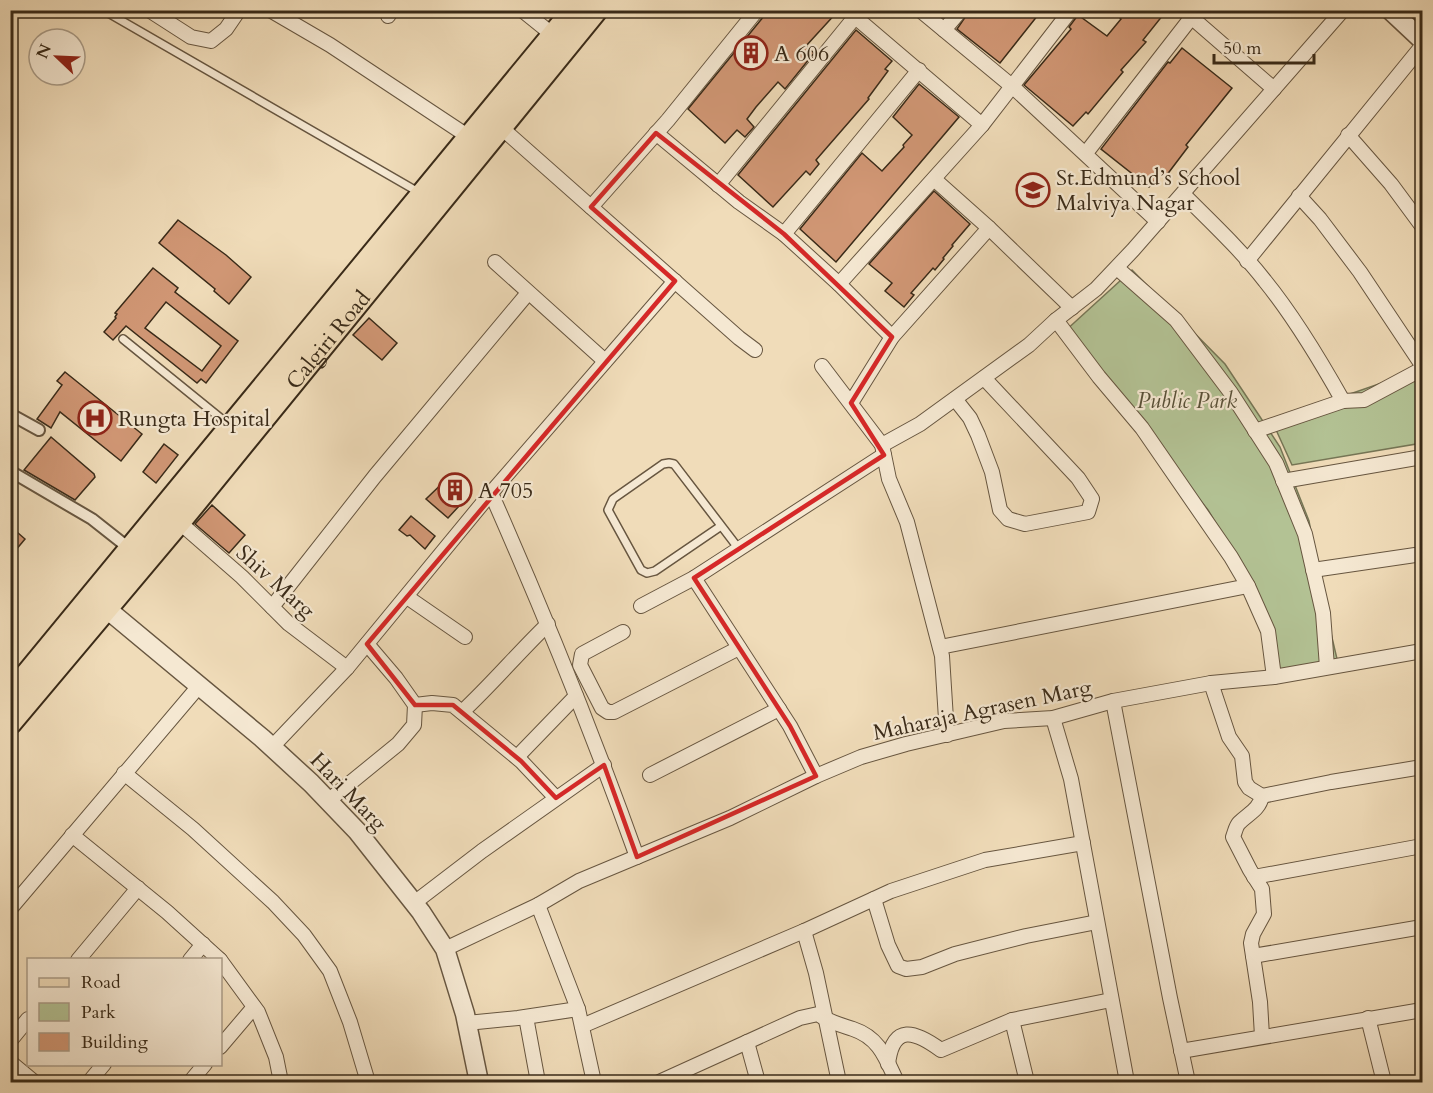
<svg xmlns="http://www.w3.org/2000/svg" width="1433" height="1093" viewBox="0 0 1433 1093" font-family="Cardo,serif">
	<rect width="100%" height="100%" fill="#f0dcb9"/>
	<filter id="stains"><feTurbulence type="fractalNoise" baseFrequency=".00333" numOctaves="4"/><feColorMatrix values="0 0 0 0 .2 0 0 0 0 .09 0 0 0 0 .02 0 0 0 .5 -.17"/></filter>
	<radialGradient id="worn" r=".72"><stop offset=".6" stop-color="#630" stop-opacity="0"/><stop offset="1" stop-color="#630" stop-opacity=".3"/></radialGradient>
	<g fill="#b3c294" stroke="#767656" stroke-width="1.5">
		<polygon points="1132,270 1225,364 1280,447 1309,521 1325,608 1338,663 1273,672 1251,582 1208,510 1064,332"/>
		<polygon points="1422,369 1422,443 1292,465 1272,421"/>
	</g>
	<g fill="#d19775" stroke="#392a18" stroke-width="1.5" fill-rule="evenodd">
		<polygon points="766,10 838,11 806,46 814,53 785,89 778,82 756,107 747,119 754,127 745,137 737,130 725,143 688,109 764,16"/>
		<polygon points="970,10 1042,10 1000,63 957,29"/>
		<polygon points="1112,10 1167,10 1143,40 1146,42 1121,70 1123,72 1088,114 1086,112 1073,126 1024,85 1071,29 1069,27 1078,15 1107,36 1121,19"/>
		<polygon points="856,30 892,61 885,69 888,71 868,98 869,99 816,160 819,164 810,175 806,171 773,207 738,175"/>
		<polygon points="1182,48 1232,88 1186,145 1188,147 1166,176 1162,172 1149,187 1101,149 1168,62 1170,63"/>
		<polygon points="919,84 959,117 836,262 800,229 862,153 882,171 904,147 903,145 912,135 893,117"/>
		<polygon points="934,191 970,224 952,245 953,246 943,258 944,259 935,270 933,268 911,293 914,295 904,307 885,291 892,283 869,264"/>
		<polygon points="178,220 226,255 251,277 229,304 214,291 215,289 159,243"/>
		<path d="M 153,268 L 178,288 L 175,292 L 238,341 L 206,383 L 201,379 L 197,383 L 126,326 L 113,340 L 104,332 L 116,318 L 115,317 L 117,314 L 115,313 ZM 166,302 L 221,346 L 202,371 L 145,328 Z"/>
		<polygon points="369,318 397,343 382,360 353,335"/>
		<polygon points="65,372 142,434 121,461 60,412 51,428 37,419 62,385 57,381"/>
		<polygon points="51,437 94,474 95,477 75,500 24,470"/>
		<polygon points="164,444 178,455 156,483 143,472"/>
		<polygon points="450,476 471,493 448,518 426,499"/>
		<polygon points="212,505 245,535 229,553 195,524"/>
		<polygon points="411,516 435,536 425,549 410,535 407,536 399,530"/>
		<polygon points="10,526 25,539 10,557"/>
	</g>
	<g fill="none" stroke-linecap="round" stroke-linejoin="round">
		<g stroke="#675640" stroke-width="10">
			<g id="service">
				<polyline points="103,10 420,193"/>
				<polyline points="123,339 229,425"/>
				<polyline points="721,526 655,571 647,573 641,570 608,510 613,499 663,464 669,463 674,464 739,549"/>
			</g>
		</g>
		<g stroke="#675640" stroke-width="14">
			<g id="pedestrian">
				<polyline points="10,414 39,430"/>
				<polyline points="10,471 92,519 130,549"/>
			</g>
		</g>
		<g stroke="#675640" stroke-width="16">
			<g id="minor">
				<polyline points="149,10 191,37 211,41 226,29 239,10"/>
				<polyline points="270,10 330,45 469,137"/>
				<polyline points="522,10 553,35"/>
				<polyline points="847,10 982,125"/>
				<polyline points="920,10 1013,87 1158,222"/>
				<polyline points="1183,10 1274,89"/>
				<polyline points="388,16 392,10"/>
				<polyline points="944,30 961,10"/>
				<polyline points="496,123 739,338 755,350"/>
				<polyline points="656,133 739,202 784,234 839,284 892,337"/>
				<polyline points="1348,135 1391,184 1422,226"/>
				<polyline points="1086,153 1191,18"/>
				<polyline points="934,179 989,228 1072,308"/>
				<polyline points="718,185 855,17"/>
				<path d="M 1183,194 C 1211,222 1241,250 1265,281 C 1295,318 1320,360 1343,401"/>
				<polyline points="1299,196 1320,219 1360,272 1422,365"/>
				<polyline points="591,207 668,120 757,10"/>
				<polyline points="784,234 919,70"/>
				<polyline points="1247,261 1422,46"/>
				<polyline points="495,262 605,361"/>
				<polyline points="1117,268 1176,320 1231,393 1276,463 1305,534 1323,613 1327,667"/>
				<polyline points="839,284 982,125 1071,10"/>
				<polyline points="1056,320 1099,377 1142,428 1231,557 1248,586 1268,631 1274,677"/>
				<polyline points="822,366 882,445 889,479 907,522 942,656 947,735"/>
				<polyline points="955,399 970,418 978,435 992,472 1000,510 1008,519 1025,524 1088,512 1092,499 1078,478 984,378"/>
				<polyline points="851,403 892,337 989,228"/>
				<polyline points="1255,431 1343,401 1364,400 1422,369"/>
				<polyline points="882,445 920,424 1029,345 1056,320 1096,289 1133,250 1343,10"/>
				<polyline points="1283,481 1422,457"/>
				<path d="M 491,493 C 544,613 593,734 637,857"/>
				<polyline points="179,522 242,577 289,624 347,668"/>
				<polyline points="1313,570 1422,554"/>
				<polyline points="694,578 790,726 816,776"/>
				<polyline points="407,597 465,637"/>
				<polyline points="641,606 694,578 884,455"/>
				<polyline points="272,607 375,476 528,293"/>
				<polyline points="623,632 582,654 580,665 602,708 608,712 614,712 739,648"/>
				<polyline points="940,647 1248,586"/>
				<path d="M 1211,683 L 1229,737 L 1242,756 L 1245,782 L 1249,788 L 1262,796 C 1259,810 1249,813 1239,823 C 1236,826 1235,832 1233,837 L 1250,870 L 1262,889 L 1264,914 L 1253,934 L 1251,943 L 1260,1002 L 1262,1036"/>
				<polyline points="1113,701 1170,998 1188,1082"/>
				<polyline points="415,705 432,703 453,705 521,761 556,798"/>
				<path d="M 462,712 C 492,684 518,653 548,624"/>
				<polyline points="1053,718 1071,779 1127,1082"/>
				<polyline points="272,747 347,668 491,493 675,281"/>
				<polyline points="517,757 576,696"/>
				<polyline points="124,773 193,829 273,902 304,935 330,971 350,1022 368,1082"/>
				<polyline points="650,775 779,709"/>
				<polyline points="1262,796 1331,782 1422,767"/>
				<polyline points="328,801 398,744 414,725 415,705 396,678 367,644"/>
				<polyline points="72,835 167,912 220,960"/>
				<polyline points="1254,877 1422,846"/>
				<polyline points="874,899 888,945 898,966 906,969 922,967 955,954 1026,936 1097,922"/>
				<polyline points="414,903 482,851 604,765"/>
				<polyline points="538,905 578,1009 594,1082"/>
				<polyline points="10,909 199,686"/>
				<polyline points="804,931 816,973 839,1082"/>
				<polyline points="445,949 538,905 579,881 730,818 816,776 861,757 906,744 1004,721 1053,718 1113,701 1211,683 1274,677 1422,651"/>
				<polyline points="1253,956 1422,927"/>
				<polyline points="78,960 138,888"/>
				<polyline points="190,960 203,944"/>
				<polyline points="220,960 258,1012 276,1057 281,1082"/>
				<polyline points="526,1017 538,1082"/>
				<polyline points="1368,1018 1384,1082"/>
				<polyline points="1012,1020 1027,1082"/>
				<polyline points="467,1023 518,1018 578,1009"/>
				<polyline points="582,1026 804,931 891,891 985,860 1083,843"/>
				<polyline points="10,1041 28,1019"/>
				<polyline points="747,1042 758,1082"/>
				<polyline points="220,1047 254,1007"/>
				<polyline points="1181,1051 1422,1010"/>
				<polyline points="10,1062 34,1082"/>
				<path d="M 888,1064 C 893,1023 915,1031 941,1050 L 1012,1020 L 1111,1000"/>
				<polyline points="89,1082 104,1064"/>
				<polyline points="190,1082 205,1064"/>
				<path d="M 659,1082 L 800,1018 L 818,1014 C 828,1022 841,1025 853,1029 C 880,1038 886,1059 897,1082"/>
			</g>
		</g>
		<g stroke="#675640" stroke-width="21">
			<g id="tertiary">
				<polyline points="1390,10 1422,40"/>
				<polyline points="96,600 262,738 311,783 357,831 421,912 445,949 465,1014 479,1082"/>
			</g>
		</g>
		<g stroke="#392a18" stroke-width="26">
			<g id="primary">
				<polyline points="10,695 574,10"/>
				<path id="s1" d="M 10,723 L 179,522 L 596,10"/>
			</g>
		</g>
		<use href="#service" stroke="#f5e8d2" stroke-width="7"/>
		<use href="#pedestrian" stroke="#f5e8d2" stroke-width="10"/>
		<use href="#minor" stroke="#f5e8d2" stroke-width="14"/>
		<use href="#tertiary" stroke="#f5e8d2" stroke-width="18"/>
		<use href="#primary" stroke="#f0dcb9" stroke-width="22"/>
	</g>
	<path fill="none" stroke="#d62828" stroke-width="4.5" stroke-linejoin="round" d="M 656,133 L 784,234 L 892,337 L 851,403 L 884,455 L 694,578 L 790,726 L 816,776 L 637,857 L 604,765 L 556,798 L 521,761 L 453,705 L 415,705 L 367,644 L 675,281 L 591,207 Z"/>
	<defs>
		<g id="building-ring" transform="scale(1.725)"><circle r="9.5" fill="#f5e8d2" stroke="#8f2418" stroke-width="1.5"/><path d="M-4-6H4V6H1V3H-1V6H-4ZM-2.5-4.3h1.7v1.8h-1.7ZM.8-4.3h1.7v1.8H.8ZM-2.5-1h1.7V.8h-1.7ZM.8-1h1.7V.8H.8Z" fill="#8f2418"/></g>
		<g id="school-ring" transform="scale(1.725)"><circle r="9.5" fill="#f5e8d2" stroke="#8f2418" stroke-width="1.5"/><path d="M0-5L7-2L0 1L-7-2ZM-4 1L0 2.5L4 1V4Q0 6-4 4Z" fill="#8f2418"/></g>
		<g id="hospital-ring" transform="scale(1.725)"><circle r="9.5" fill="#f5e8d2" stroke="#8f2418" stroke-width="1.5"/><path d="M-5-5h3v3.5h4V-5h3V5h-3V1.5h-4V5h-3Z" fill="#8f2418"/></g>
	</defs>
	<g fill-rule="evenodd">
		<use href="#building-ring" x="751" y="53"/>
		<use href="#school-ring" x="1033" y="190"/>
		<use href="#hospital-ring" x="95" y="418"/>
		<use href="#building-ring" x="455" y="490"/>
	</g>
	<g text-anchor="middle" stroke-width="4.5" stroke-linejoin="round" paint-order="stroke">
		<g font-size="22" fill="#392a18" stroke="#f5e8d2" text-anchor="start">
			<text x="774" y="61">A 606</text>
			<text x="1056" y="185">St.Edmund’s School<tspan x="1056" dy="25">Malviya Nagar</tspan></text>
			<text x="118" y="426">Rungta Hospital</text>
			<text x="478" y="498">A 705</text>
		</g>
		<g font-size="22" fill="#392a18" stroke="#f5e8d2">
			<text dy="8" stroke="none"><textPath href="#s1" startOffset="498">Calgiri Road</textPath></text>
			<text transform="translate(276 581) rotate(42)" y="8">Shiv Marg</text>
			<text transform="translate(982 709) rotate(-12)" y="8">Maharaja Agrasen Marg</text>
			<text transform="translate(349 791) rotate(46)" y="8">Hari Marg</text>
		</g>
		<g font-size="22" font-style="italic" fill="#585037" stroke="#f5e8d2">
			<text x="1187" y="408">Public Park</text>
		</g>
	</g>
	<rect width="1433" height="1093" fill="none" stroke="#f0dcb9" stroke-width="36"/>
	<rect x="12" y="12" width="1409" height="1069" fill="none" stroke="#392a18" stroke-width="3"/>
	<rect x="18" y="18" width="1397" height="1057" fill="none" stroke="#392a18" stroke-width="1.5"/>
	<rect x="27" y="958" width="195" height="108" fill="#f5e8d2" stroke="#aa9c88" stroke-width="1.5"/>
	<rect x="39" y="978" width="30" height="9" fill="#f0dcb9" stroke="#aa9c88" stroke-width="1.5"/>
	<text x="81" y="988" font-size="18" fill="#392a18">Road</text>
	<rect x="39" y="1003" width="30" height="18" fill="#b3c294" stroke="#aa9c88" stroke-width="1.5"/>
	<text x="81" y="1018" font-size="18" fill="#392a18">Park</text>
	<rect x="39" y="1033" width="30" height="18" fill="#d19775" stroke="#aa9c88" stroke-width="1.5"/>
	<text x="81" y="1048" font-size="18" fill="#392a18">Building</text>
	<g transform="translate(57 57) rotate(293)"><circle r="28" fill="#f5e8d2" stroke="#aa9c88" stroke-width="1.5"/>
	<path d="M0-4.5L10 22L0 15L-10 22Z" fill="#8f2418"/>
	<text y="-9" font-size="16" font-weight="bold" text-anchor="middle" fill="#392a18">N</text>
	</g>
	<path d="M1214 54v9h100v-9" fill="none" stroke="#392a18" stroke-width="3"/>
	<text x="1223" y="54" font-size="18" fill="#392a18" stroke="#f5e8d2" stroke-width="4.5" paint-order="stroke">50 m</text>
	<rect width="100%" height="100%" filter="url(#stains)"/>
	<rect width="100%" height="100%" fill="url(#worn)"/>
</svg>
